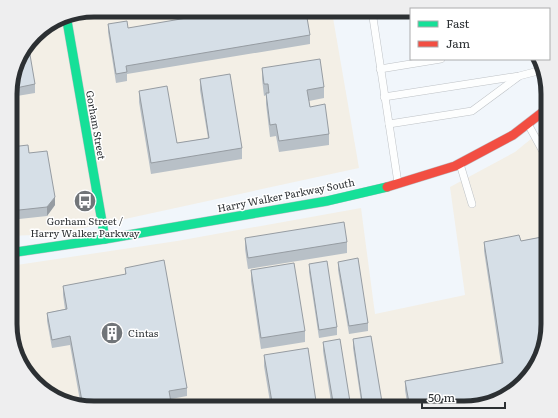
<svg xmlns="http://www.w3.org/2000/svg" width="558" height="418" viewBox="0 0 558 418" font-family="Literata,serif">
	<rect width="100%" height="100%" fill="#f1f6fb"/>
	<g fill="#f3efe6">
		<polygon points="332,12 359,168 56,234 10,236 11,83 21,52 39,31 67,15"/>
		<polygon points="548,125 548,330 527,379 501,399 464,408 89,408 39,387 19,361 10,330 10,266 177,241 361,208 375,314 465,295 450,187 515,152"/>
	</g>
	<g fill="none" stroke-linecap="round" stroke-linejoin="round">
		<g stroke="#bec2c6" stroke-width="8">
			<g id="lane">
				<polyline points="372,11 398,183"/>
				<polyline points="380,69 441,59"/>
				<polyline points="384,97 519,76 542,70"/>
				<polyline points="389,124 472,111 518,77"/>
				<polyline points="528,124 546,157 548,165"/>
				<polyline points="460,164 472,204"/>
			</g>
		</g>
		<g stroke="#bec2c6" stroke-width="10">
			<g id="fast">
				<polyline points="66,15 105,239"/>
				<polyline points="10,253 105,239 327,201 387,187"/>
			</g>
		</g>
		<g stroke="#bec2c6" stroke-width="10">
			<polyline id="jam" points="387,187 455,166 513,135 548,108"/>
		</g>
		<use href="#lane" stroke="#fdfefe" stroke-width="7"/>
		<use href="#fast" stroke="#16e098" stroke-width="9"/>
		<use href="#jam" stroke="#f24e42" stroke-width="9"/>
	</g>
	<g fill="#b8c0c7">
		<polygon points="106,14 119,14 106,16"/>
		<polygon points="108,24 128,28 310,35 310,44 127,74 127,81 116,83 108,32"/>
		<polygon points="262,68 324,87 324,98 309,101 310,107 329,134 329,145 279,152 276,136 270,137 266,104 266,95 264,96 262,79"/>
		<polygon points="200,79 242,148 242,159 151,174 139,102 139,91 177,143 208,138 200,90"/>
		<polygon points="11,83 35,84 35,93 11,97"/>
		<polygon points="11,147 29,153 55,205 47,216 10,220"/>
		<polygon points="548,228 548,330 464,408 408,408 405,390 405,381 501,363 484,251 484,242 521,241 546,236 546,229"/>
		<polygon points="245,238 347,242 347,253 248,269 245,249"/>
		<polygon points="338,262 368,323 368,331 349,334 338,270"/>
		<polygon points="309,264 337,327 337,335 319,338 309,272"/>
		<polygon points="125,268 187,388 187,396 171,399 80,401 70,345 52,348 47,321 47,313 65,309 63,295 63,286 125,275"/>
		<polygon points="251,270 305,331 305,342 261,349 251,281"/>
		<polygon points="353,339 383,408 362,408 353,348"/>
		<polygon points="323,342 351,408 332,408 323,351"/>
		<polygon points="264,355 317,408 271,408 264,366"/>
	</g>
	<polygon fill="#969ca2" points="55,197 55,205 47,216 47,207"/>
	<g fill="#d6dfe7" stroke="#969ca2">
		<polygon points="306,12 310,35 126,66 127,72 116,74 108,24 127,21 128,28 216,13"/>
		<polygon points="28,43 35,84 11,89 11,83 21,52"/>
		<polygon points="320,59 324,87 307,90 310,107 325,104 329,134 279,141 276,124 270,125 266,93 269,93 268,84 264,84 262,68"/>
		<polygon points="230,74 242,148 151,163 139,91 167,86 177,143 209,138 200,79"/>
		<polygon points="28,145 29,153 47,151 55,197 47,207 10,211 11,147"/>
		<polygon points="344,222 347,242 248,258 245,238"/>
		<polygon points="548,228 548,330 527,379 501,399 464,408 410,408 405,381 503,363 484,242 519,235 521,241 547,236 546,229"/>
		<polygon points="358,258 368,323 349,326 338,262"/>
		<polygon points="164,260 187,388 169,391 172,408 89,408 75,402 82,401 70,336 52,340 47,313 67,309 63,286 126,274 125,268"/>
		<polygon points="327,261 337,327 319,330 309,264"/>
		<polygon points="294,263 305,331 261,338 251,270"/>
		<polygon points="371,336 383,408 363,408 353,339"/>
		<polygon points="340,339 351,408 334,408 323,342"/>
		<polygon points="308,348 317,408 273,408 264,355"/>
	</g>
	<defs>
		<g id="bus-disc" transform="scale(1.15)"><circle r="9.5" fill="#717579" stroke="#fff"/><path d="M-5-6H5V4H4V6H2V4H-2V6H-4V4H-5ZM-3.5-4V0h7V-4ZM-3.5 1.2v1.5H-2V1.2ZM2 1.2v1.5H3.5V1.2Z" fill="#fff"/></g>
		<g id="building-disc" transform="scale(1.15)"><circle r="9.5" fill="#717579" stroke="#fff"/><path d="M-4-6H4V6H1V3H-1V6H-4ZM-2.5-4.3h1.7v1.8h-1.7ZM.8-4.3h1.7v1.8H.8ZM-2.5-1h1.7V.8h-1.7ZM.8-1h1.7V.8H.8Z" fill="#fff"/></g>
	</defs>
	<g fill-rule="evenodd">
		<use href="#bus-disc" x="85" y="201"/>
		<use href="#building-disc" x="112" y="333"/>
	</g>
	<g text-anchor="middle" stroke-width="3" stroke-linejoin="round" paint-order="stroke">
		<g font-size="10" fill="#2c3033" stroke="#fff">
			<text transform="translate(96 125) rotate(80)" y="4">Gorham Street</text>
			<text transform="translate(286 195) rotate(-11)" y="4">Harry Walker Parkway South</text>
		</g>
		<g font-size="10" fill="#2c3033" stroke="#fff">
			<text x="85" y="225">Gorham Street /<tspan x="85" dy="12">Harry Walker Parkway</tspan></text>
			<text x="128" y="337" text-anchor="start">Cintas</text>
		</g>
	</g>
	<path d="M0 0H558V418H0ZM94 17H464A77 77 0 0 1 541 94V324A77 77 0 0 1 464 401H94A77 77 0 0 1 17 324V94A77 77 0 0 1 94 17Z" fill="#eeeeef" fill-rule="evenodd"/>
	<path fill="none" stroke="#2c3033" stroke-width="5" d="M94 17H464A77 77 0 0 1 541 94V324A77 77 0 0 1 464 401H94A77 77 0 0 1 17 324V94A77 77 0 0 1 94 17Z"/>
	<rect x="410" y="8" width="140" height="52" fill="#ffffff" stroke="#abacad"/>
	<rect x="418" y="21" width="20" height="6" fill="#16e098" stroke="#abacad"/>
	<text x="446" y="28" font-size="12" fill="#2c3033">Fast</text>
	<rect x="418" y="41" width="20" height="6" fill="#f24e42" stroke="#abacad"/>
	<text x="446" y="48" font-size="12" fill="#2c3033">Jam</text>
	<path d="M422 402v6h83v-6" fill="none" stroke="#2c3033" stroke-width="2"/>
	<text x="428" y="402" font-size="12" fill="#2c3033" stroke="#ffffff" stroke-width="3" paint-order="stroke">50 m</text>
</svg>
